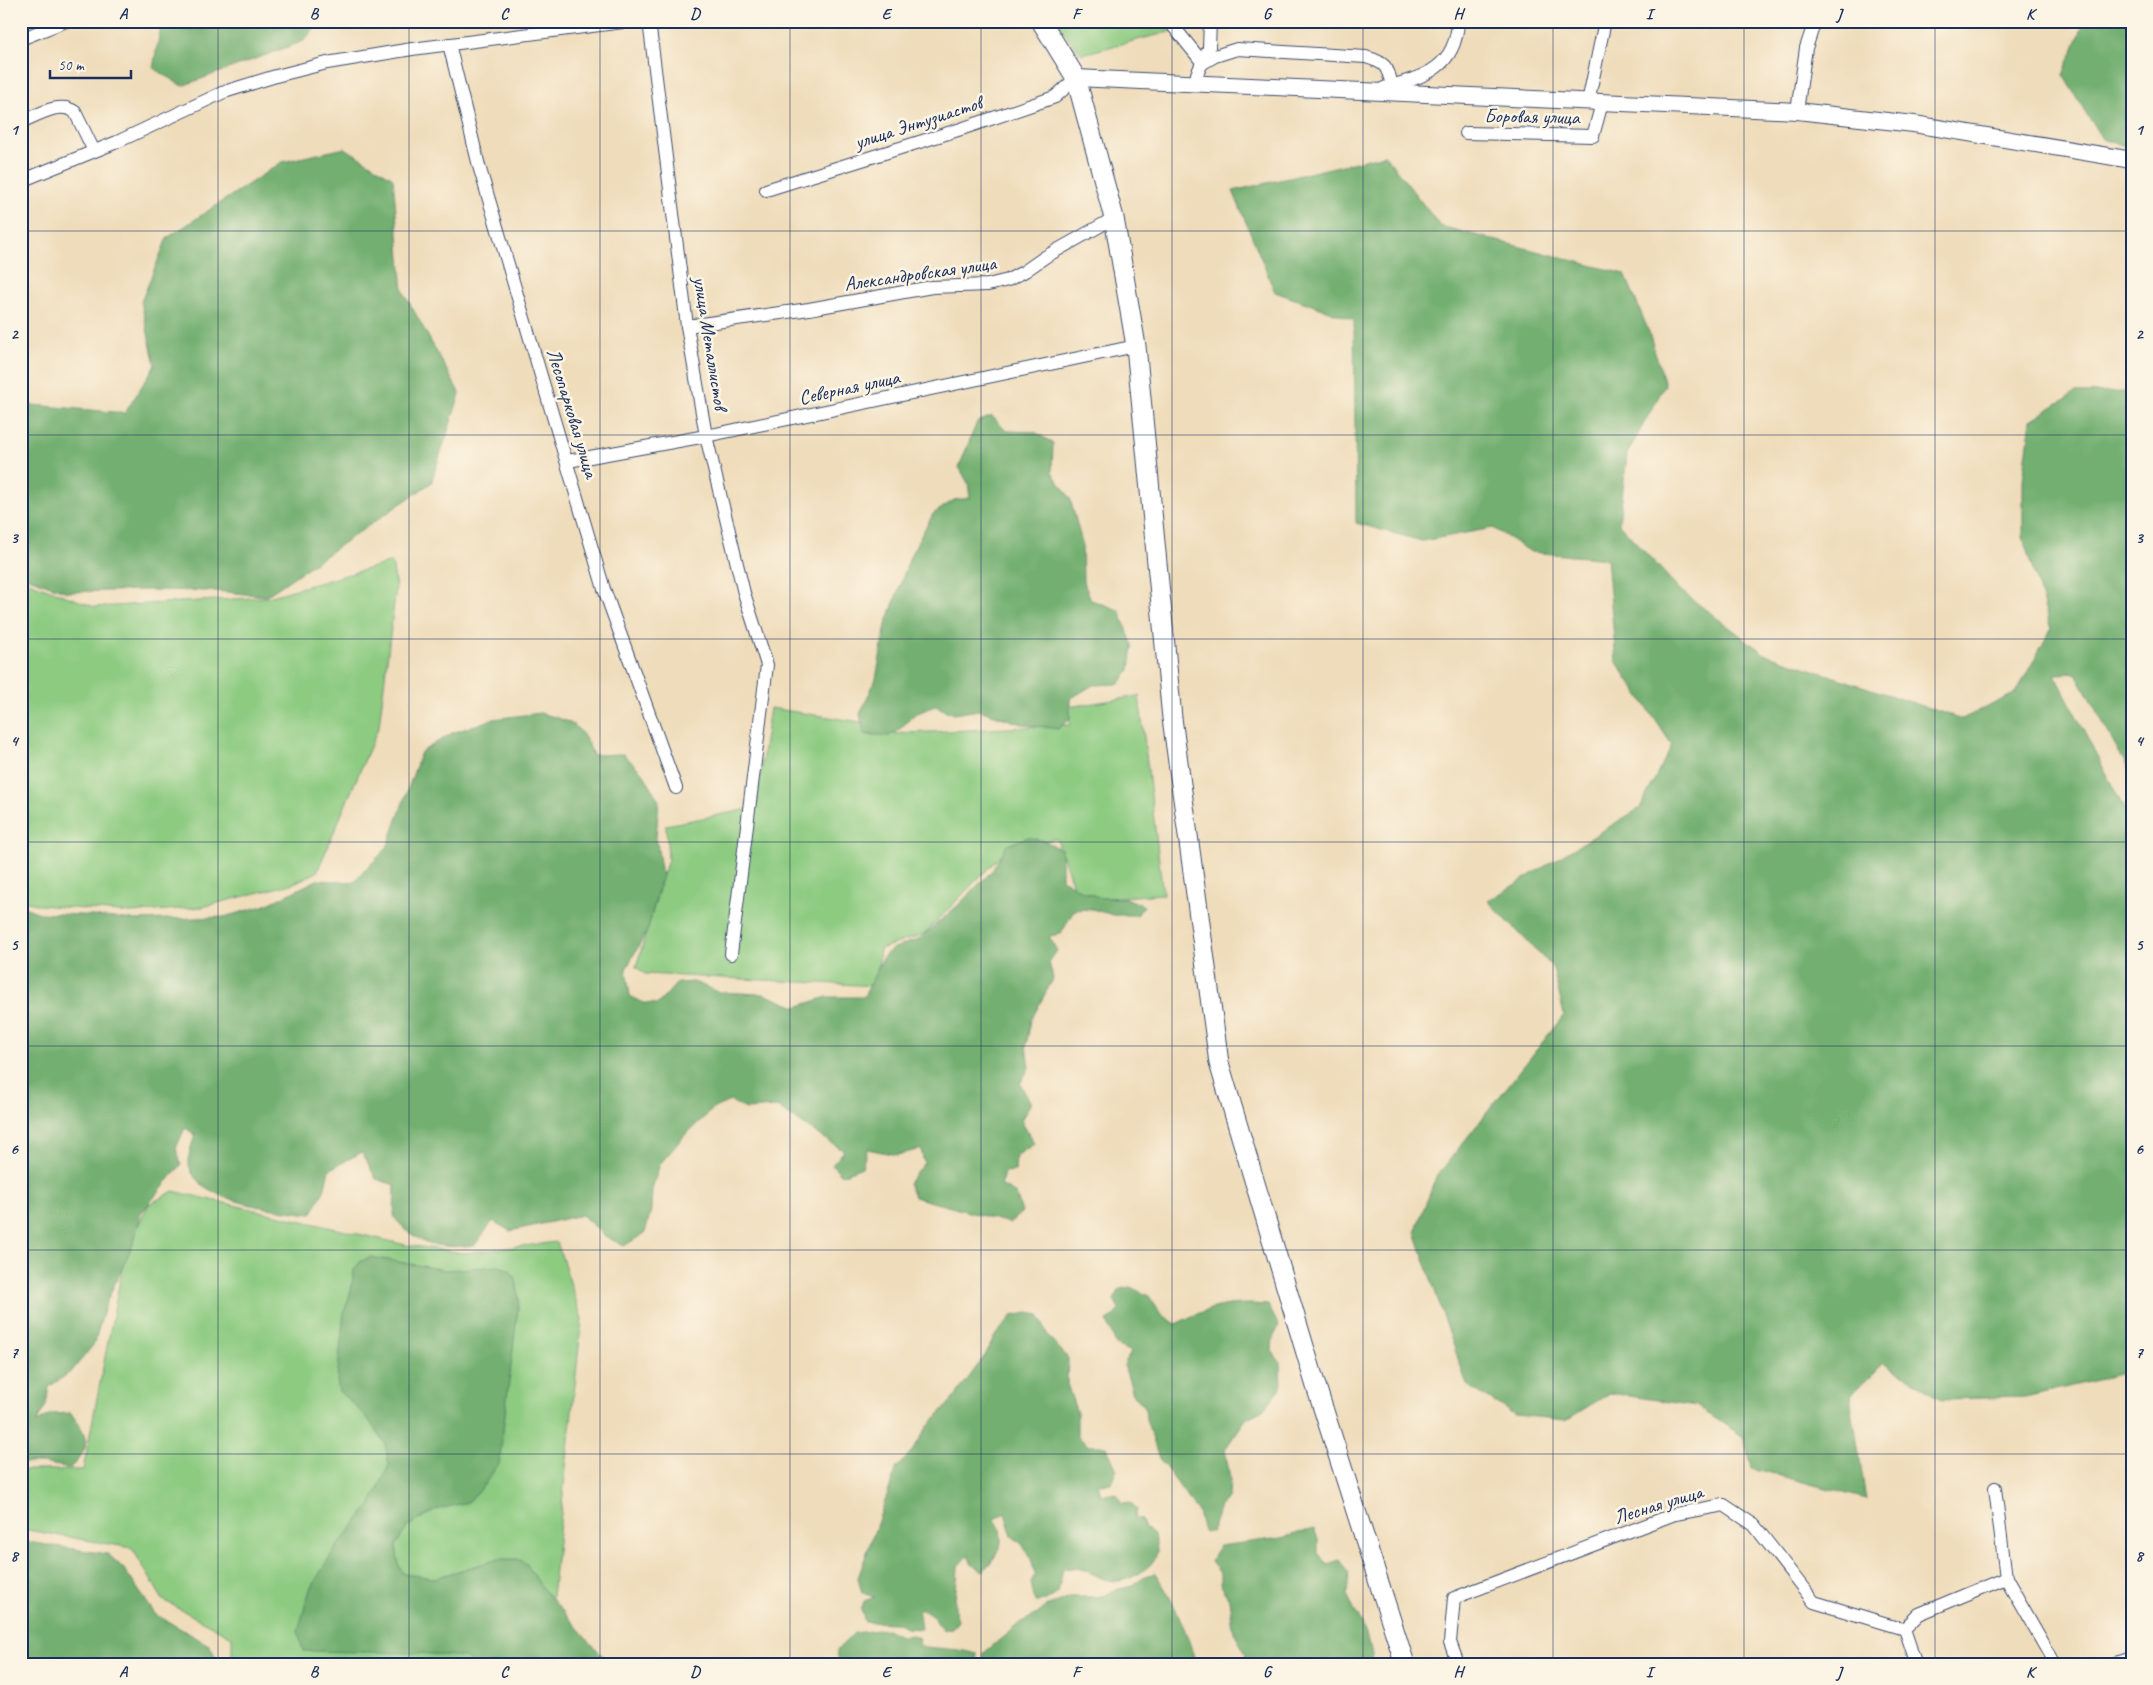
<svg xmlns="http://www.w3.org/2000/svg" width="2153" height="1685" viewBox="0 0 2153 1685" font-family="Caveat,sans-serif">
	<rect width="100%" height="100%" fill="#fcf5e5"/>
	<filter id="ink" filterUnits="userSpaceOnUse"><feTurbulence type="fractalNoise" baseFrequency=".02" numOctaves="2"/><feDisplacementMap in="SourceGraphic" scale="10" xChannelSelector="R" yChannelSelector="G"/><feConvolveMatrix kernelMatrix="1 2 1 2 8 2 1 2 1" color-interpolation-filters="sRGB"/></filter>
	<filter id="wash" filterUnits="userSpaceOnUse"><feTurbulence type="fractalNoise" baseFrequency=".0096" numOctaves="4" result="noise"/><feDisplacementMap in="SourceGraphic" scale="20" xChannelSelector="R" yChannelSelector="G"/><feGaussianBlur stdDeviation="1.12" result="paint"/><feColorMatrix in="noise" values="0 0 0 0 0 0 0 0 0 0 0 0 0 0 0 0 0 1.4 0 .05"/><feComposite in="paint" operator="in"/></filter>
	<g filter="url(#wash)">
		<rect width="100%" height="100%" fill="#efdcba"/>
		<g fill="#8dcb81" stroke="#547d70">
			<polygon points="1054,21 1193,21 1193,22 1177,30 1082,54"/>
			<polygon points="392,562 396,587 379,726 317,872 292,884 202,907 131,913 40,905 21,900 21,579 95,607 268,597"/>
			<polygon points="1139,696 1163,894 1093,899 1074,889 1057,839 1010,846 924,934 880,949 876,986 645,974 636,967 668,859 666,825 755,808 770,708 868,723 868,735 1070,725 1068,707"/>
			<polygon points="173,1191 406,1245 464,1253 557,1242 582,1319 546,1652 542,1664 232,1664 232,1637 163,1600 132,1548 21,1529 21,1470 83,1470 125,1254 148,1205"/>
		</g>
		<g fill="#72af6f" stroke="#466f66">
			<polygon points="162,21 320,21 304,41 182,86 153,68"/>
			<polygon points="2085,21 2132,21 2132,148 2102,139 2063,75"/>
			<polygon points="345,148 393,178 403,291 460,394 431,483 266,596 215,591 149,590 67,592 21,575 21,404 125,413 155,365 141,302 167,238 282,162"/>
			<polygon points="1385,155 1440,226 1625,274 1649,332 1665,385 1627,454 1619,524 1681,591 1765,654 1962,719 2016,693 2051,629 2023,538 2023,480 2031,420 2075,393 2132,392 2132,776 2076,673 2055,674 2132,824 2132,1372 2025,1397 1942,1399 1884,1363 1850,1396 1866,1499 1751,1468 1744,1437 1696,1406 1610,1393 1566,1420 1515,1415 1467,1385 1415,1232 1436,1177 1564,1015 1553,968 1488,901 1640,808 1672,745 1616,661 1607,559 1531,552 1493,528 1422,541 1356,523 1354,320 1275,292 1233,191"/>
			<polygon points="992,416 1006,431 1035,432 1053,443 1052,472 1070,498 1082,543 1083,581 1091,600 1119,610 1133,646 1130,670 1119,684 1093,685 1070,699 1070,719 1058,729 1022,724 979,710 954,714 935,706 915,714 900,729 889,736 864,734 860,714 876,679 886,625 911,554 933,514 954,500 970,498 968,483 959,467 977,422"/>
			<path d="M 540,713 C 570,721 581,723 593,755 L 623,754 L 643,773 L 659,801 L 656,837 L 662,875 L 648,929 L 626,969 L 630,996 L 644,1003 L 658,1004 L 677,983 L 694,982 L 719,992 L 764,994 L 796,1007 L 827,997 L 864,997 L 883,957 L 892,949 L 919,939 L 955,908 L 992,871 L 1007,845 L 1028,837 L 1045,841 L 1062,850 L 1062,879 L 1080,890 L 1101,898 L 1126,898 L 1144,906 L 1137,915 L 1113,915 L 1092,909 L 1074,910 L 1061,934 L 1049,936 L 1057,951 L 1049,962 L 1053,979 L 1031,1020 L 1026,1046 L 1029,1068 L 1020,1084 L 1031,1103 L 1021,1120 L 1034,1144 L 1016,1156 L 1015,1171 L 1004,1172 L 1001,1185 L 1016,1194 L 1022,1212 L 1009,1223 L 914,1197 L 908,1183 L 924,1163 L 921,1149 L 897,1155 L 867,1149 L 862,1167 L 842,1175 L 832,1165 L 844,1151 L 777,1107 L 746,1109 L 730,1101 L 714,1108 L 684,1136 L 660,1164 L 652,1189 L 651,1210 L 645,1233 L 624,1246 L 605,1236 L 582,1215 L 510,1231 L 493,1221 L 475,1245 C 440,1249 417,1246 394,1217 L 395,1185 L 376,1179 L 362,1152 L 329,1170 L 324,1191 L 311,1214 C 279,1210 196,1203 189,1164 C 187,1156 193,1142 195,1134 L 185,1128 L 176,1148 L 181,1165 L 141,1213 L 134,1242 L 106,1303 L 94,1344 L 72,1371 L 49,1387 L 46,1405 L 36,1423 L 51,1414 L 71,1413 C 87,1438 94,1445 70,1468 L 43,1463 L 21,1463 L 21,906 L 40,913 L 81,915 L 137,920 L 224,917 L 266,905 L 317,880 L 353,882 L 387,848 L 421,752 L 452,733 L 493,719 Z"/>
			<polygon points="371,1257 445,1270 500,1266 510,1270 516,1279 519,1300 499,1464 478,1493 468,1502 436,1510 408,1526 396,1545 399,1566 404,1574 434,1578 499,1559 518,1559 526,1563 543,1589 599,1652 612,1664 473,1664 464,1657 420,1653 303,1651 298,1631 310,1589 334,1550 370,1506 389,1465 385,1443 365,1415 339,1391 337,1380 344,1312 351,1291 354,1270 360,1262"/>
			<path d="M 1130,1287 L 1149,1296 L 1161,1314 L 1176,1324 C 1211,1306 1228,1302 1268,1305 L 1279,1326 L 1273,1338 L 1272,1351 L 1280,1362 L 1281,1388 L 1263,1410 L 1246,1419 L 1225,1449 L 1230,1479 L 1229,1498 L 1220,1506 L 1212,1532 L 1203,1532 L 1198,1512 L 1159,1458 L 1146,1419 L 1145,1407 L 1133,1394 L 1124,1365 L 1131,1352 L 1116,1345 L 1107,1321 L 1120,1310 L 1114,1300 L 1120,1289 Z"/>
			<path d="M 1027,1313 L 1039,1315 L 1048,1336 L 1068,1358 L 1067,1384 L 1077,1413 L 1077,1436 L 1089,1446 L 1106,1446 L 1117,1470 L 1111,1483 L 1098,1484 L 1101,1496 L 1116,1493 L 1122,1503 L 1130,1502 L 1137,1509 L 1135,1518 L 1142,1520 L 1144,1527 L 1154,1534 C 1154,1540 1157,1545 1157,1550 C 1157,1566 1131,1581 1116,1581 C 1096,1581 1088,1564 1063,1569 L 1058,1593 L 1046,1601 L 1035,1602 L 1031,1583 L 1035,1574 L 1031,1559 L 1022,1544 L 1012,1536 L 1005,1513 L 994,1519 C 1002,1526 1003,1543 998,1553 C 994,1560 987,1565 983,1572 L 972,1565 L 968,1555 L 958,1566 C 958,1585 951,1603 958,1621 L 952,1628 L 943,1630 L 930,1613 L 918,1609 L 921,1629 L 906,1628 L 896,1623 L 865,1622 L 861,1610 L 864,1601 L 875,1597 L 862,1593 L 858,1578 L 897,1467 L 911,1453 L 928,1426 L 954,1398 L 986,1354 L 995,1336 L 1012,1316 Z"/>
			<polygon points="1314,1529 1318,1539 1318,1553 1327,1564 1340,1560 1349,1573 1347,1595 1367,1634 1374,1664 1241,1664 1246,1654 1234,1633 1229,1600 1220,1583 1220,1573 1211,1562 1219,1546 1281,1538"/>
			<polygon points="21,1541 108,1554 124,1569 155,1614 209,1645 220,1664 21,1664"/>
			<path d="M 1155,1573 C 1174,1601 1187,1631 1196,1664 L 984,1664 L 984,1653 L 1021,1622 L 1036,1615 L 1046,1607 L 1069,1597 L 1096,1597 L 1106,1595 L 1112,1591 L 1132,1586 L 1146,1576 Z"/>
			<path d="M 887,1629 L 900,1636 L 913,1635 L 920,1639 L 918,1646 C 938,1649 957,1648 977,1654 L 976,1664 L 842,1664 L 837,1658 L 837,1650 L 854,1633 Z"/>
		</g>
	</g>
	<g filter="url(#ink)">
		<g fill="none" stroke-linecap="round" stroke-linejoin="round">
			<g stroke="#3b496c" stroke-width="14">
				<g id="minor">
					<polyline points="649,21 687,326 706,436 744,593 767,665 731,954"/>
					<path d="M 1169,21 L 1203,63 L 1215,56 L 1237,49 L 1366,57 C 1386,63 1387,66 1392,85"/>
					<polyline points="21,39 66,21"/>
					<polyline points="449,44 479,166 604,589 676,788"/>
					<polyline points="1196,84 1197,74 1209,48 1210,21"/>
					<path d="M 1384,88 C 1423,77 1456,69 1458,21"/>
					<polyline points="1588,102 1605,21"/>
					<polyline points="1797,111 1806,48 1815,21"/>
					<path d="M 21,122 C 36,116 60,100 75,112 L 94,151"/>
					<polyline points="1466,133 1593,136 1602,103"/>
					<polyline points="21,181 117,142 224,92 276,76 327,63 412,49 631,21"/>
					<polyline points="766,190 961,129 1055,97 1076,78"/>
					<polyline points="687,326 809,309 932,287 988,285 1008,280 1025,271 1045,257 1114,218"/>
					<polyline points="568,461 706,436 1136,346"/>
					<polyline points="1995,1488 2006,1578 2055,1664"/>
					<polyline points="1458,1664 1450,1642 1454,1598 1675,1514 1724,1505 1754,1525 1814,1602 1904,1629"/>
					<polyline points="1916,1664 1904,1629 1919,1614 2006,1578"/>
					<polyline points="2117,1664 2132,1659"/>
				</g>
			</g>
			<g stroke="#3b496c" stroke-width="18">
				<polyline id="tertiary" points="1076,78 1797,111 1914,124 2132,160"/>
			</g>
			<g stroke="#3b496c" stroke-width="21">
				<polyline id="secondary" points="1041,21 1076,78 1114,218 1136,346 1172,718 1219,1063 1315,1383 1405,1664"/>
			</g>
			<use href="#minor" stroke="#fff" stroke-width="12"/>
			<use href="#tertiary" stroke="#fff" stroke-width="16"/>
			<use href="#secondary" stroke="#fff" stroke-width="19"/>
		</g>
	</g>
	<path fill="none" stroke="#1b2f5e" stroke-width="1" stroke-opacity="0.55" d="M 218,21 L 218,1664M 409,21 L 409,1664M 600,21 L 600,1664M 790,21 L 790,1664M 981,21 L 981,1664M 1172,21 L 1172,1664M 1363,21 L 1363,1664M 1553,21 L 1553,1664M 1744,21 L 1744,1664M 1935,21 L 1935,1664M 21,231 L 2132,231M 21,435 L 2132,435M 21,639 L 2132,639M 21,842 L 2132,842M 21,1046 L 2132,1046M 21,1250 L 2132,1250M 21,1454 L 2132,1454"/>
	<g text-anchor="middle" stroke-width="5" stroke-linejoin="round" paint-order="stroke">
		<g font-size="20" fill="#1b2f5e" stroke="#fcf5e5">
			<text transform="translate(1532 116) rotate(1)" y="7">Боровая улица</text>
			<text transform="translate(918 122) rotate(-18)" y="7">улица Энтузиастов</text>
			<text transform="translate(920 273) rotate(-8)" y="7">Александровская улица</text>
			<text transform="translate(711 343) rotate(81)" y="7">улица Металлистов</text>
			<text transform="translate(849 387) rotate(-12)" y="7">Северная улица</text>
			<text transform="translate(573 413) rotate(73)" y="7">Лесопарковая улица</text>
			<text transform="translate(1658 1504) rotate(-17)" y="7">Лесная улица</text>
		</g>
	</g>
	<rect width="2153" height="1685" fill="none" stroke="#fcf5e5" stroke-width="55"/>
	<path d="M50 70v8h81v-8" fill="none" stroke="#1b2f5e" stroke-width="2.5"/>
	<text x="58" y="70" font-size="15" fill="#1b2f5e" stroke="#fcf5e5" stroke-width="4" paint-order="stroke">50 m</text>
	<rect x="28" y="28" width="2098" height="1630" fill="none" stroke="#1b2f5e" stroke-width="2"/>
	<g font-size="16" text-anchor="middle" font-weight="bold" fill="#1b2f5e">
		<text x="123" y="19">A</text>
		<text x="314" y="19">B</text>
		<text x="504" y="19">C</text>
		<text x="695" y="19">D</text>
		<text x="886" y="19">E</text>
		<text x="1076" y="19">F</text>
		<text x="1267" y="19">G</text>
		<text x="1458" y="19">H</text>
		<text x="1649" y="19">I</text>
		<text x="1839" y="19">J</text>
		<text x="2030" y="19">K</text>
		<text x="14" y="135">1</text>
		<text x="2139" y="135">1</text>
		<text x="14" y="339">2</text>
		<text x="2139" y="339">2</text>
		<text x="14" y="543">3</text>
		<text x="2139" y="543">3</text>
		<text x="14" y="746">4</text>
		<text x="2139" y="746">4</text>
		<text x="14" y="950">5</text>
		<text x="2139" y="950">5</text>
		<text x="14" y="1154">6</text>
		<text x="2139" y="1154">6</text>
		<text x="14" y="1358">7</text>
		<text x="2139" y="1358">7</text>
		<text x="14" y="1561">8</text>
		<text x="2139" y="1561">8</text>
		<text x="123" y="1677">A</text>
		<text x="314" y="1677">B</text>
		<text x="504" y="1677">C</text>
		<text x="695" y="1677">D</text>
		<text x="886" y="1677">E</text>
		<text x="1076" y="1677">F</text>
		<text x="1267" y="1677">G</text>
		<text x="1458" y="1677">H</text>
		<text x="1649" y="1677">I</text>
		<text x="1839" y="1677">J</text>
		<text x="2030" y="1677">K</text>
	</g>
</svg>
